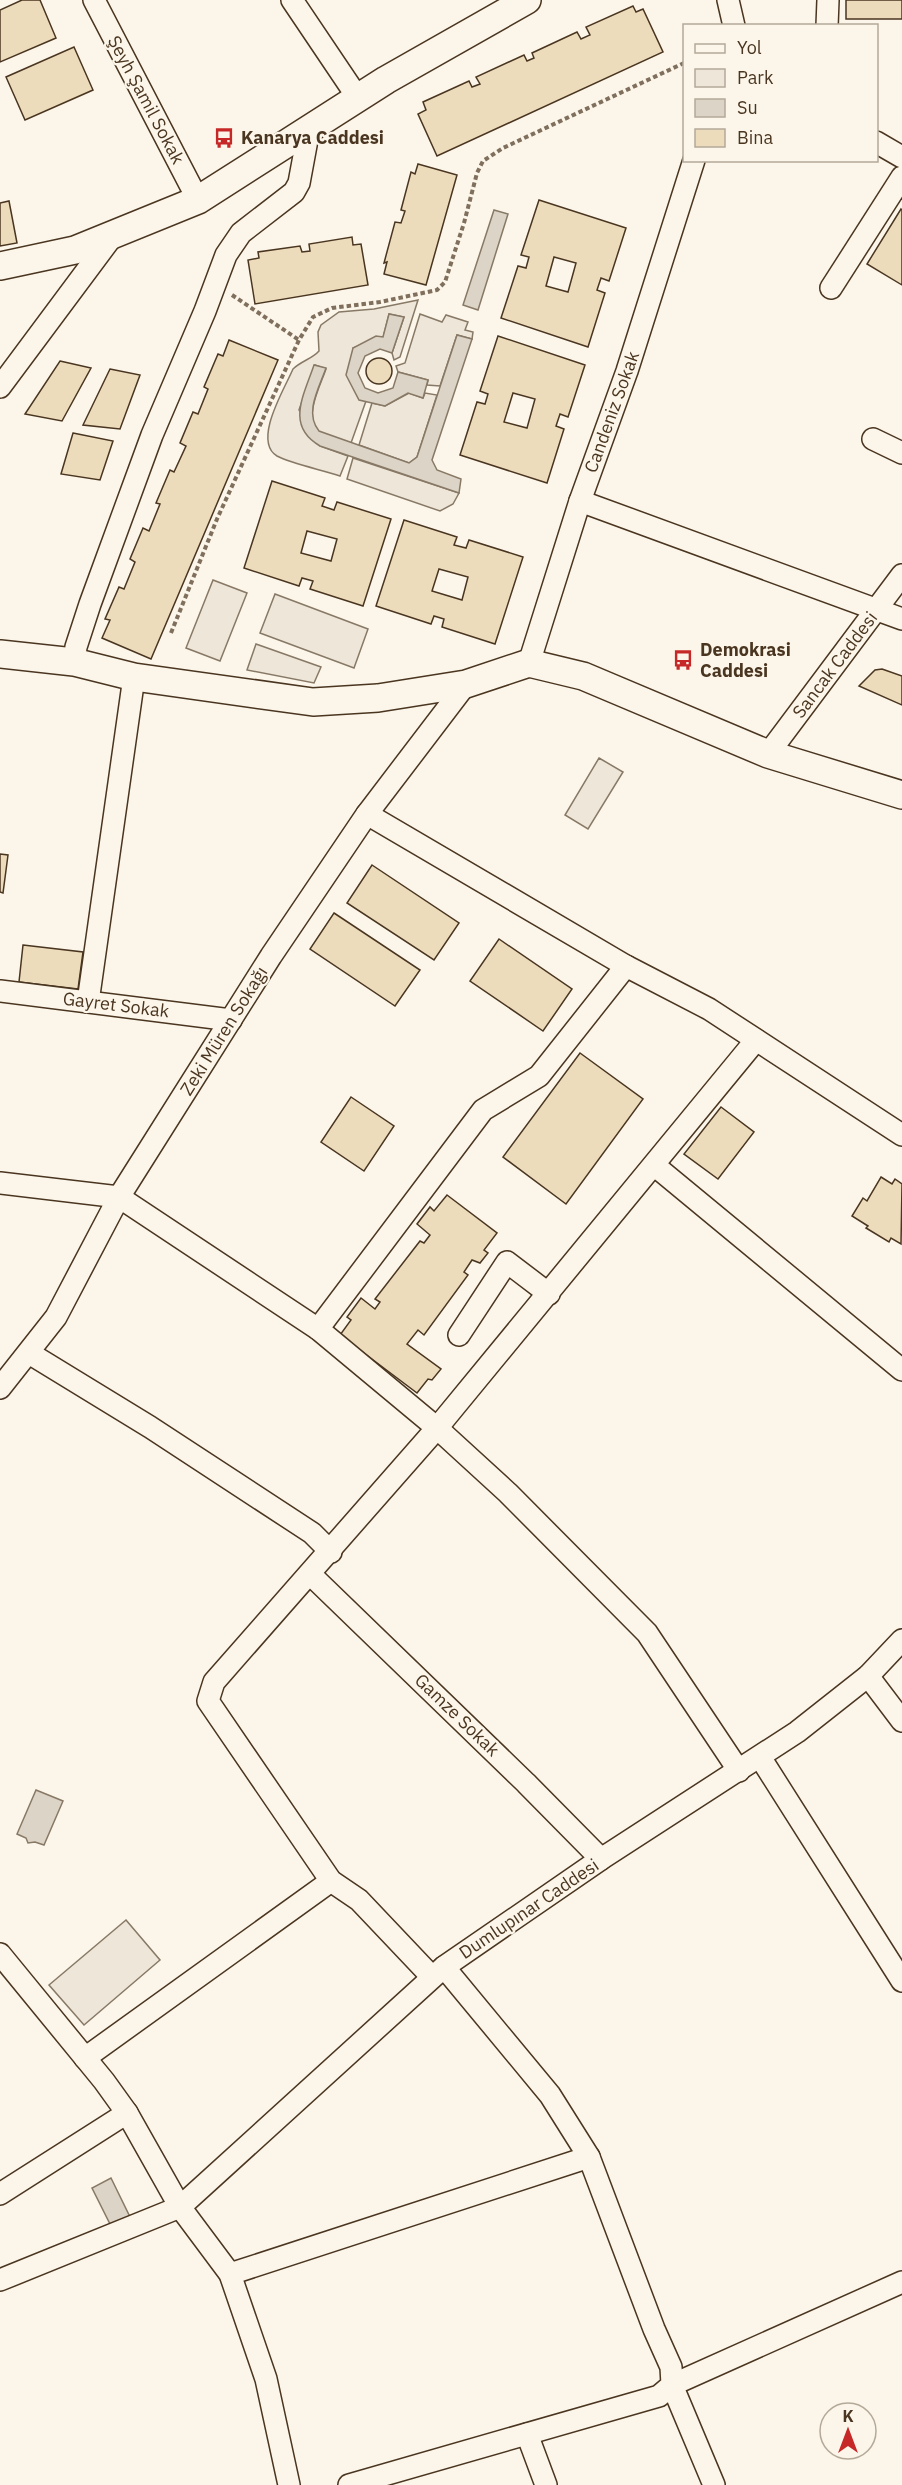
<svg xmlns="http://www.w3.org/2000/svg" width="902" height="2485" viewBox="0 0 902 2485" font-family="'IBM Plex Sans',sans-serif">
	<rect width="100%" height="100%" fill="#fbf6e9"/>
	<g fill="#ede6d9" stroke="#887966" stroke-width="1.5">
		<path d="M 418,300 L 400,357 L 394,360 L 392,353 L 404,317 L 389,314 L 383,338 L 353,348 L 359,399 L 366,401 L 351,443 C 341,439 328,437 319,432 C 302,420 321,384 326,369 L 315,365 L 299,410 L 320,446 L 348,456 L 340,476 C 323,470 292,464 277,456 C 252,441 285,388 293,369 C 301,361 312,359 319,351 L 318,332 L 321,325 L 339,312 L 374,309 Z"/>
		<polygon points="420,314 442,322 446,315 468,322 465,330 473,332 472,339 457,335 440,386 427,385 428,380 398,372 396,366 405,363"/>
		<polygon points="409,393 423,398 425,393 437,395 417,457 409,463 359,445 372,403 385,406"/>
		<polygon points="353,458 459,493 453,504 440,511 347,479"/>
		<polygon points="213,580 247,593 220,661 186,648"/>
		<polygon points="275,594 368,629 354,668 260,633"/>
		<polygon points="256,644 321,667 314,683 247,670"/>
		<polygon points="599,758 623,772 588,829 565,815"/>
		<polygon points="126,1920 160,1960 84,2025 49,1985"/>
	</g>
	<g fill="#dcd4c6" stroke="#887966" stroke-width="1.5">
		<polygon points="494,210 508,214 478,310 463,305"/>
		<polygon points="389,314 404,317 392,353 380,349 365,356 358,373 365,388 378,393 393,388 398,372 428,380 423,398 408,393 385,406 359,400 346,375 353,348 376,336 383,337"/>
		<path d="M 457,335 L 472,339 L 432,460 L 437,470 L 461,479 L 459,493 L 320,446 C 285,426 304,395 314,365 L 326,368 C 319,388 304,413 319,431 L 409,463 L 417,457 Z"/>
		<polygon points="36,1790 63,1801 44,1845 35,1842 28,1843 26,1838 17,1834"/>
		<polygon points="111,2178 131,2219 112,2228 92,2188"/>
	</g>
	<g fill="#ecdcbc" stroke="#4a3520" stroke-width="1.5" fill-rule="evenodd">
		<polygon points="22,0 40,0 56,38 0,62 0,10"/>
		<rect x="846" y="0" width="56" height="19"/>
		<polygon points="633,6 636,12 643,9 663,52 437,156 418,114 426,110 423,102 469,81 472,87 480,84 476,77 524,55 527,61 534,58 532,53 577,32 581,39 590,35 586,27"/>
		<polygon points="74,47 93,90 25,120 6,77"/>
		<polygon points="418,164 457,175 426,285 384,274 387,262 384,263 395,222 401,223 405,211 401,210 411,172 415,174"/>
		<path d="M 539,200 L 626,228 L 609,281 L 601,278 L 597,290 L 605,293 L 588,347 L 501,318 L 518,266 L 526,268 L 529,257 L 521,255 ZM 554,257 L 576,263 L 568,292 L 546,286 Z"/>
		<polygon points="9,201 17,243 0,246 0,203"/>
		<polygon points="901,209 902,210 902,285 867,264"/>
		<polygon points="352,237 353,245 361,244 368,285 255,304 248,260 259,258 258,252 300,246 302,252 310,251 309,244"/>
		<path d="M 498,336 L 585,365 L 568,417 L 560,414 L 556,426 L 564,429 L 547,483 L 460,455 L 477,402 L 485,404 L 488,394 L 480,391 ZM 513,393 L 535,399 L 527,428 L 504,422 Z"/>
		<polygon points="229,340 278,360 151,659 102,638 110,620 105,619 119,587 124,589 135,562 130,559 143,528 149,531 160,504 156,503 170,470 174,472 186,446 180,443 193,412 198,414 208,389 204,387 218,354 223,356"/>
		<circle cx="379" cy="371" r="13"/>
		<polygon points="60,361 91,368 62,421 25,414"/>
		<polygon points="110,369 140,375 120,429 83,425"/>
		<polygon points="73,433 113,441 100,480 61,474"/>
		<path d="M 272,481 L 325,498 L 322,506 L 334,510 L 337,502 L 391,519 L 363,606 L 310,589 L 313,581 L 302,578 L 299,586 L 244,568 ZM 307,531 L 337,539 L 331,561 L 301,553 Z"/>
		<path d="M 404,520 L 457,537 L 454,545 L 466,548 L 469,540 L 523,557 L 495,644 L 442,627 L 444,619 L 434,616 L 431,624 L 376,606 ZM 439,569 L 468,577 L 462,600 L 432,591 Z"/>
		<polygon points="882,669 902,676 902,705 859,686 875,670"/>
		<polygon points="0,854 8,855 3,893 0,892"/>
		<polygon points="372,865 459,923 434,960 347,903"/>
		<polygon points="334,913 420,970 395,1006 310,949"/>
		<polygon points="499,939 572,989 543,1031 470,981"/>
		<polygon points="23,945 83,952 78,989 19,982"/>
		<polygon points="580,1053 643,1099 566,1204 503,1157"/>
		<polygon points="351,1097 394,1126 364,1171 321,1142"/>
		<polygon points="721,1107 754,1132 718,1179 684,1154"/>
		<polygon points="881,1177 892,1184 895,1179 902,1184 901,1244 891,1238 889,1242 866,1228 868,1226 852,1216 863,1198 867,1201"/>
		<polygon points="447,1195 497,1233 484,1250 488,1253 480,1263 472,1260 464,1272 468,1275 424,1335 418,1330 407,1344 441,1369 432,1380 428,1379 417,1393 340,1335 351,1320 347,1317 361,1298 375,1309 380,1302 375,1299 420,1241 424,1243 430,1235 417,1224 430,1207 434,1211"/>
	</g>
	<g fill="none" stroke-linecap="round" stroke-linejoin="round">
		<g stroke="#4a3520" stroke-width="24">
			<g id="minor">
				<polyline points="94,0 198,200"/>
				<polyline points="292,0 358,98"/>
				<polyline points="728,0 734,26"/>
				<polyline points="827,26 828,0"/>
				<polyline points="876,142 902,157"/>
				<polyline points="831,288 902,177"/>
				<polyline points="0,387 114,234"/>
				<polyline points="873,439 902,453"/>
				<polyline points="580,501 902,619"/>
				<polyline points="74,662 76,647 90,604 152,435 205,311 226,255 241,233 294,192 299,183 309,129"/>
				<polyline points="529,663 580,501 627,371 694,160"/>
				<polyline points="768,754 902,575"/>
				<polyline points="367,814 626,966 709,1009 902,1135"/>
				<polyline points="0,991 231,1020"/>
				<polyline points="88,1002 134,677"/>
				<polyline points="654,1165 902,1370"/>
				<polyline points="0,1183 119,1197 318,1329 437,1428 508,1493 647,1633 739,1771"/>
				<polyline points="318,1329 483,1110 539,1076 626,966"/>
				<polyline points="459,1335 507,1262 549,1294"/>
				<polyline points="29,1353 150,1427 312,1533 331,1552"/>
				<polyline points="0,1388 56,1317 119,1197 271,956 367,814 466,684"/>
				<polyline points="310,1574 526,1783 601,1859"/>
				<polyline points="868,1676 902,1721"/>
				<polyline points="760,1757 902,1981"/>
				<polyline points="0,1954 104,2081 127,2113 180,2207 230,2274 266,2379 289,2485"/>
				<polyline points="432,1977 359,1900 331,1881 208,1701 214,1682 437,1428 756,1040"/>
				<polyline points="85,2058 331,1881"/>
				<polyline points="0,2194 127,2113"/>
				<polyline points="230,2274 589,2157"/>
				<polyline points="0,2280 180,2207 444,1967 601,1859 797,1732 868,1676 902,1640"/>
				<polyline points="527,2434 546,2485"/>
				<polyline points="349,2485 659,2396 672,2385 671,2367 654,2329 589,2157 550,2095 444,1967"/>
				<polyline points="714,2485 672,2385 902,2282"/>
			</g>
		</g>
		<g stroke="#4a3520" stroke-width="30">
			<g id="major">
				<polyline points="0,266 75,250 198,200 386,80 527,0"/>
				<polyline points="0,654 74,662 134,677 313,702 378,698 466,684 529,663 583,676 768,754 902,795"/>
			</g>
		</g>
		<g stroke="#7f6f5c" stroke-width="4" stroke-dasharray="4.5 3" stroke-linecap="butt">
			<polyline points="232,295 299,340"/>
			<polyline points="171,633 217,519 299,340 313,317 332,308 380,302 437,290 445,282 464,223 477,173 483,161 503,148 684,63"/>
		</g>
		<use href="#minor" stroke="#fbf6e9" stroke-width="21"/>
		<use href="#major" stroke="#fbf6e9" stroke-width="27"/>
	</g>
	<defs>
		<g id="bus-bare" transform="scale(1.62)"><path d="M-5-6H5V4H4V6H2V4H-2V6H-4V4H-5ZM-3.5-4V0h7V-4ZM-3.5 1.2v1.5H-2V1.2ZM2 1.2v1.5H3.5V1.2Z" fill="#c62828" stroke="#fbf6e9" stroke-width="2.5" paint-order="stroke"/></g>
	</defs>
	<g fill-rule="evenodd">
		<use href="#bus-bare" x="224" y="138"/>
		<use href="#bus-bare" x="683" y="660"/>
	</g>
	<g text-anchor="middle" stroke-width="4.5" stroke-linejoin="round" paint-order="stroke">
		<g font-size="18" fill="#4a3520" stroke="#fbf6e9">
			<text transform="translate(146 100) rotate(62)" y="6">Şeyh Şamil Sokak</text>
			<text transform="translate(612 412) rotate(-70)" y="6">Candeniz Sokak</text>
			<text transform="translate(835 665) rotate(-53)" y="6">Sancak Caddesi</text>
			<text transform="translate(116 1005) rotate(7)" y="6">Gayret Sokak</text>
			<text transform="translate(224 1031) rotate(-58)" y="6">Zeki Müren Sokağı</text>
			<text transform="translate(457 1715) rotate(44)" y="6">Gamze Sokak</text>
			<text transform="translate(529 1909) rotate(-34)" y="6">Dumlupınar Caddesi</text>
		</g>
		<g font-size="18" font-weight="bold" fill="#4a3520" stroke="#fbf6e9" text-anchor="start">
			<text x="241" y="144">Kanarya Caddesi</text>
			<text x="700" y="656">Demokrasi<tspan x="700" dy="21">Caddesi</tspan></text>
		</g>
	</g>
	<rect x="683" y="24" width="195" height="138" fill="#fbf6e9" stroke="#b4a999" stroke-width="1.5"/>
	<rect x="695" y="44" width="30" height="9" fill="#fbf6e9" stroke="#b4a999" stroke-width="1.5"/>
	<text x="737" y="54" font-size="18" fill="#4a3520">Yol</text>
	<rect x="695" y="69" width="30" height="18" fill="#ede6d9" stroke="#b4a999" stroke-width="1.5"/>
	<text x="737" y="84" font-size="18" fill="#4a3520">Park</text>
	<rect x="695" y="99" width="30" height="18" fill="#dcd4c6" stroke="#b4a999" stroke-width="1.5"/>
	<text x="737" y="114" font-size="18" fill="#4a3520">Su</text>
	<rect x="695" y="129" width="30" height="18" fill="#ecdcbc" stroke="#b4a999" stroke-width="1.5"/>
	<text x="737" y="144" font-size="18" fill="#4a3520">Bina</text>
	<g transform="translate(848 2431)"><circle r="28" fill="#fbf6e9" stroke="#b4a999" stroke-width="1.5"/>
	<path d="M0-4.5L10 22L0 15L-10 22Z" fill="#c62828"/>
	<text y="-9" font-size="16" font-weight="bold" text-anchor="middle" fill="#4a3520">K</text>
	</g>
</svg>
